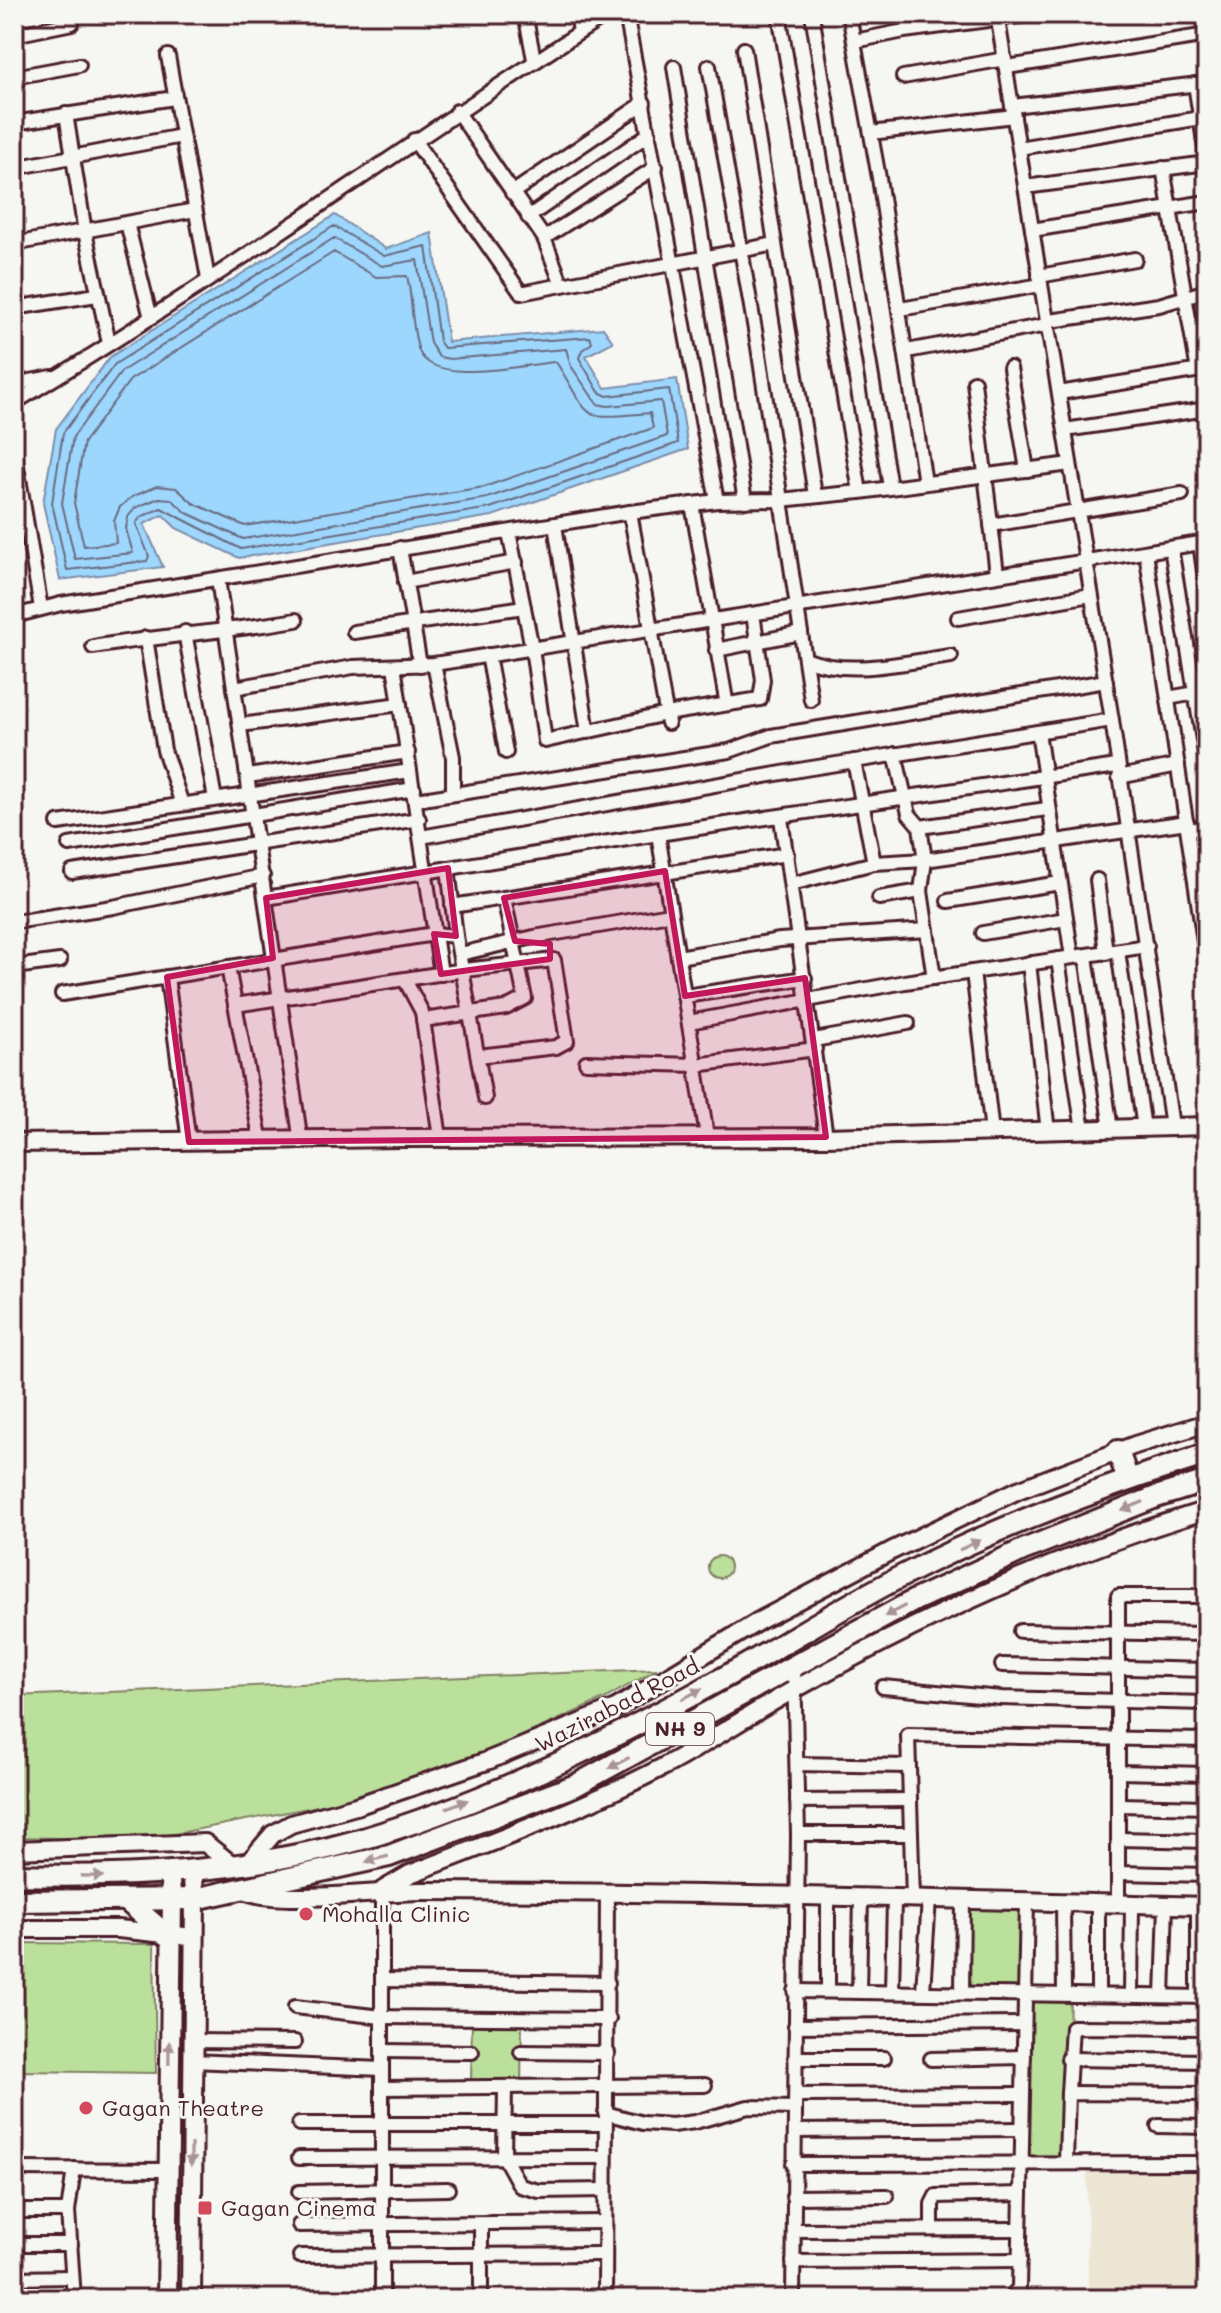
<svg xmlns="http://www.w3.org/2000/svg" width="1221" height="2313" viewBox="0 0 1221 2313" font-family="Mali,sans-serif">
	<rect width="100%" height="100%" fill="#f6f6f2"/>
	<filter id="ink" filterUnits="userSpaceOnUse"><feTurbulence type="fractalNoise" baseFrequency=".0125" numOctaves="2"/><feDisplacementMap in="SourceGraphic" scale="16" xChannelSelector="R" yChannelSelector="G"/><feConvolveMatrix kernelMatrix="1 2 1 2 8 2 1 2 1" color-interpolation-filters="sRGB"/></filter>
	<g filter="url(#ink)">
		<polygon fill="#eee6d5" points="1087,2170 1207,2172 1207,2299 1088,2299"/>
		<g fill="#bae09b" stroke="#828063" stroke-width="2">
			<circle cx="719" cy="1567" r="11"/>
			<polygon points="657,1669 604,1699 471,1759 354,1799 143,1840 14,1837 14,1696"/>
			<polygon points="963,1900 1027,1902 1025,1992 1070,1993 1066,2162 1022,2162 1025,1993 962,1992"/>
			<polygon points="14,1943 154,1944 156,2073 20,2071 18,2136 14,2137"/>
			<polygon points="472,2018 522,2018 521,2087 471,2087"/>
		</g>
		<polygon fill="#9dd7fd" stroke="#7c8da9" stroke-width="2" points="335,215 386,249 432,233 448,342 603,328 613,342 586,356 605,388 677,379 688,449 492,516 239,558 176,528 163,515 144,524 163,567 60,580 43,503 56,429 110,357"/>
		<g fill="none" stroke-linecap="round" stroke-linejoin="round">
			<g stroke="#6b697f" stroke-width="2">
				<polygon points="334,226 384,256 426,246 439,341 444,348 590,337 592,343 582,350 579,358 599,392 607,396 669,389 678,443 490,508 241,549 161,508 141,517 136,523 149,556 147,561 67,570 52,503 63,433 115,364"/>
				<polygon points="334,238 382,266 417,260 430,343 439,357 450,359 566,349 571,366 597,404 608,406 661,401 667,436 487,498 243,539 187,513 171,499 159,498 135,508 128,517 126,529 133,553 75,559 62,503 73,437 122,371"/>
				<path d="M 334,252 L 376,277 L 407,276 C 413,300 411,328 419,351 C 433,387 524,364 556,362 C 594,421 575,419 650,413 L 653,428 L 484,487 L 245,526 L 193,503 L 176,488 L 157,486 L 132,497 L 120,507 L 114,521 L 116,543 L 84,546 L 74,503 L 84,442 L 130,380 Z"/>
			</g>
			<g stroke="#4a1f2b" stroke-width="18">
				<g id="minor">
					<polyline points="525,14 534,59"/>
					<polyline points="577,14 580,32"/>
					<polyline points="626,14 717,501"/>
					<polyline points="779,14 860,492"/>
					<polyline points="812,14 890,487"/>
					<polyline points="849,14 879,178 925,483"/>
					<polyline points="997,14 1112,720 1172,1126"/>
					<polyline points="14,35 72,23"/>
					<polyline points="855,41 904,31 1035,14"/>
					<polyline points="744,49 815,495"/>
					<polyline points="168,56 208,279"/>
					<polyline points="709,66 758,347 811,700"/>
					<polyline points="674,67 745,501"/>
					<polyline points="1007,67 1207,35"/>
					<polyline points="14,77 79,65"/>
					<polyline points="903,77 1005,59"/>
					<polyline points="1195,84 1207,161"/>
					<polyline points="1013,106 1207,83"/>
					<polyline points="66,114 85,232 109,343"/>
					<polyline points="14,123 174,98"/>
					<polyline points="871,133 1014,116"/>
					<polyline points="414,140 521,293 562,285 544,238 457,111"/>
					<polyline points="1019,148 1207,117"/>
					<polyline points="14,168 182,136"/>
					<polyline points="1163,168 1198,371"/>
					<polyline points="1025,187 1207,163"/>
					<polyline points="512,193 644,103"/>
					<polyline points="528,217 649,134"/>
					<polyline points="127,223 151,318"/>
					<polyline points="1032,230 1207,202"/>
					<polyline points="544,238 656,167"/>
					<polyline points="14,244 195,210"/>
					<polyline points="1039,276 1135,259"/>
					<polyline points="562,285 775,244"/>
					<polyline points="14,308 97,295"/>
					<polyline points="900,309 1041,285"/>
					<polyline points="907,351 1047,325 1050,321 1159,305 1207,291"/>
					<polyline points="1010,368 1027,470"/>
					<polyline points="974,382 997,574"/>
					<polyline points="14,384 52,377"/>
					<polyline points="1059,393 1207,369"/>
					<path d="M 14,403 C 217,281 409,142 608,14"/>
					<polyline points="1065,430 1207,409"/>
					<polyline points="14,449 41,608"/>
					<polyline points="692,504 726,700"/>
					<polyline points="630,512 668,723"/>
					<polyline points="555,525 588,732"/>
					<polyline points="991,525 1182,494"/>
					<polyline points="509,532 532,648 545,741 666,714 760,699 763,680 753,614"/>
					<polyline points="1200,543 1207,593"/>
					<polyline points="400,548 420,665"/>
					<polyline points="1171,548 1207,764"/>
					<polyline points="1146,552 1207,962"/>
					<polyline points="218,579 301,1142"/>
					<polyline points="405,582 516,562"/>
					<polyline points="14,616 61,604 630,512 717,501 780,500 860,492 1070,464"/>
					<polyline points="958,618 1091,595"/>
					<polyline points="185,632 215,799"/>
					<polyline points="354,632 524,607"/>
					<polyline points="146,638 164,750 182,804"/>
					<path d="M 93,647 C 160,635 228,632 296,620"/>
					<polyline points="716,650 801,633"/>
					<polyline points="488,655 506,752"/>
					<path d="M 805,659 C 850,677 904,662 951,656"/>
					<polyline points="434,664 453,757 453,794"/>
					<polyline points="394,666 441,974"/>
					<polyline points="234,688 353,667 434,664 1207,542"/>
					<polyline points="1168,698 1207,691"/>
					<polyline points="240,725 400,704"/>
					<polyline points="1038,732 1072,957"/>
					<polyline points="895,754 909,814 920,827 925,860 921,891 934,978"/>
					<polyline points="854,761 874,863"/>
					<polyline points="248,776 408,752"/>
					<polyline points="1119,777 1178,765"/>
					<polyline points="416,800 729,751 771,736 1106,681"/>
					<polyline points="781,818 826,1137"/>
					<polyline points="58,823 410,771"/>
					<polyline points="920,827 1047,809"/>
					<polyline points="1188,830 1207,827"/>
					<polyline points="658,834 707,1136"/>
					<polyline points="421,837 805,769 1112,720"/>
					<polyline points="69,845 414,789"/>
					<polyline points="448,868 456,936 485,1098"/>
					<polyline points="72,872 419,819"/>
					<polyline points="1097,880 1106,953"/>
					<polyline points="791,884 874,863 925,860 1187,822"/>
					<polyline points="266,898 658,834 1117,766"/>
					<polyline points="879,898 921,891"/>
					<polyline points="948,901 1060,883"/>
					<polyline points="452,906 787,854"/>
					<polyline points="14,922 113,907 263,876"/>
					<polyline points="983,933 1066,919"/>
					<polyline points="1118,951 1144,1128"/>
					<polyline points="460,954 534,937 670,914"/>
					<polyline points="1086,956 1111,1130"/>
					<polyline points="678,957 780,940 927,930"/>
					<polyline points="1058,959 1083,1131"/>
					<polyline points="1029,963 1048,1132"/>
					<polyline points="14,967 60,961"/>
					<polyline points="228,967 261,1142"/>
					<polyline points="973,972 992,1132"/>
					<polyline points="167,977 189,1142"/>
					<polyline points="405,980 422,1012 440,1138"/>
					<polyline points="62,994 434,934 456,936"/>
					<polyline points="685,996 805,978"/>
					<polyline points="235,1005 464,970 554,960 567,1041 556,1047 478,1056"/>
					<polyline points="423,1020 506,1008 525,998 504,898"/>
					<polyline points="689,1022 905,982 1147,946"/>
					<polyline points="814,1040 908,1023"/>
					<polyline points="586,1062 696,1065 815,1049"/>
					<polyline points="1020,1631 1207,1634"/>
					<polyline points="1002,1665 1207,1670"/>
					<polyline points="883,1687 1001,1698 1207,1703"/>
					<polyline points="797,1764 908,1766"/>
					<polyline points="1118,1772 1207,1774"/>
					<polyline points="797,1801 909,1800"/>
					<polyline points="1119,1805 1207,1807"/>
					<polyline points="798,1834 910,1834"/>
					<polyline points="1119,1839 1207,1841"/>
					<polyline points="1118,1873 1207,1875"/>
					<polyline points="382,1891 382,2299"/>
					<polyline points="913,1899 908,1735 1207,1740"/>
					<polyline points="1063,1903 1064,1993"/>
					<polyline points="1118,1904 1118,1596 1207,1596"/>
					<polyline points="382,1980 608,1983"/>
					<polyline points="859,1990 861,1899"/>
					<polyline points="795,1991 1207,1997"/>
					<polyline points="828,1991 828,1898"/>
					<polyline points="892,1991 894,1900"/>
					<polyline points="923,1991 929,1899"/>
					<polyline points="962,1992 963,1900"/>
					<polyline points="1098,1994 1098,1903"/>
					<polyline points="1131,1995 1132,1904"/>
					<polyline points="1163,1996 1166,1905"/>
					<polyline points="1198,1997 1198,1906"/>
					<polyline points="295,2007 382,2017 609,2019"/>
					<polyline points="795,2026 1024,2024"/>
					<polyline points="192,2041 295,2042"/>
					<polyline points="382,2051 472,2052"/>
					<polyline points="521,2052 608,2053"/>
					<polyline points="795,2058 884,2058"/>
					<polyline points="931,2059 1024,2057"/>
					<polyline points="1068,2059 1207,2061"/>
					<polyline points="191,2061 382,2069"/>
					<polyline points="505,2087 504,2157 520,2186 539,2191 605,2190"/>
					<polyline points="382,2088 705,2085"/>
					<polyline points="1068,2093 1072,2027 1207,2028"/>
					<polyline points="796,2095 1023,2094"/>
					<polyline points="605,2113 643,2123 672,2125 695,2122 748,2107 795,2108"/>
					<polyline points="299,2124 605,2124"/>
					<polyline points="1158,2126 1207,2127"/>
					<polyline points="795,2131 1022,2129"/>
					<polyline points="299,2158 605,2157"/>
					<polyline points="1066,2162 1068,2093 1207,2094"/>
					<polyline points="793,2164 1207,2163"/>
					<polyline points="14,2169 167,2170"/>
					<polyline points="299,2192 448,2189"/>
					<polyline points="793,2197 887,2196"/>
					<polyline points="14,2211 68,2211"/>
					<polyline points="299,2225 605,2222"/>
					<polyline points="932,2229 932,2204 936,2196 1021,2194"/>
					<polyline points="794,2230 1020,2229"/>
					<polyline points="14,2244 71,2244"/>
					<polyline points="300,2256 605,2254"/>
					<polyline points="793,2262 1020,2260"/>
					<polyline points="14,2278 71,2277"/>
					<polyline points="74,2299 68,2211 74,2169"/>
					<polyline points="481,2299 481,2224"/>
					<polyline points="605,2299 607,1892"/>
					<polyline points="793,2299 798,1834 794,1666"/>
					<polyline points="1009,2299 1019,2288 1027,1902"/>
				</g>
			</g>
			<g stroke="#4a1f2b" stroke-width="22">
				<g id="tertiary">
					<polyline points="14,1143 404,1138 826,1137 1207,1126"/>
					<polyline points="14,1850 205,1843 231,1864"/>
					<polyline points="249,1862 273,1834 291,1824 356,1806 487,1761 616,1708 759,1621 891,1551 1018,1490 1135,1445 1207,1423"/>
					<path d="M 242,1889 C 274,1906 378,1891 421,1891 C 683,1892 945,1899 1207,1906"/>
					<path d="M 383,1890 L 410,1874 C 495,1841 580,1810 661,1768 C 707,1744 751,1713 797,1688 C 927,1615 1064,1553 1207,1510"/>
					<polyline points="14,1929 118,1929 193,1937"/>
				</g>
			</g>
			<g stroke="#4a1f2b" stroke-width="24">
				<g id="secondary">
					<polyline points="167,2299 172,1900 169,1874"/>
					<polyline points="191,2299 195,1899 192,1871"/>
				</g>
			</g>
			<g stroke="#4a1f2b" stroke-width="26">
				<polyline id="primary" points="127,1901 170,1938"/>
			</g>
			<g stroke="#4a1f2b" stroke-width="26">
				<g id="trunk">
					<polyline points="1118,1451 1128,1480"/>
					<path d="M 14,1875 C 130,1878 246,1872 359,1840 C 486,1803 608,1742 723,1678 C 783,1645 841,1607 902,1576 C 999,1526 1103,1487 1207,1454"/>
					<polyline points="14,1901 195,1899 389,1856 576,1785 915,1600 1023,1550 1156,1497 1207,1481"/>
				</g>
			</g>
			<use href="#minor" stroke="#f6f6f2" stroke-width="12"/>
			<use href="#tertiary" stroke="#f6f6f2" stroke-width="16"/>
			<use href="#secondary" stroke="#f6f6f2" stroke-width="18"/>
			<use href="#primary" stroke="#f6f6f2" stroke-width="20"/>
			<use href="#trunk" stroke="#f6f6f2" stroke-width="20"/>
		</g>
		<defs><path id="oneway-solid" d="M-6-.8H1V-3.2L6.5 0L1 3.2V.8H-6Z" transform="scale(2)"/></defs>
		<g fill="#a99598">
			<use href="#oneway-solid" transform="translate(1133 1506) rotate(158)"/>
			<use href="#oneway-solid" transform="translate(970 1545) rotate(-25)"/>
			<use href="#oneway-solid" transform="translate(895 1611) rotate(152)"/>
			<use href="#oneway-solid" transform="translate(692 1694) rotate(-28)"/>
			<use href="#oneway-solid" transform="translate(619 1763) rotate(152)"/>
			<use href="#oneway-solid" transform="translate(457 1804) rotate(-20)"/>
			<use href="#oneway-solid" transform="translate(377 1859) rotate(166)"/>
			<use href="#oneway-solid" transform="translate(92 1876) rotate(1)"/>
			<use href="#oneway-solid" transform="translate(169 2053) rotate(-89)"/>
			<use href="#oneway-solid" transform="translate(191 2155) rotate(90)"/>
		</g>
	</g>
	<path fill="#c2185b" fill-opacity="0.2" stroke="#c2185b" stroke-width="6" stroke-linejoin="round" d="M 448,868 L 456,936 L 434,934 L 441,974 L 550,959 L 550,944 L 515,941 L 504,898 L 665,871 L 685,996 L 805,978 L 826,1137 L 189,1142 L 167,977 L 273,958 L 266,898 Z"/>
	<g fill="#d1495b" stroke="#f6f6f2" stroke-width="3">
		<circle cx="306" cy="1914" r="8"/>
		<circle cx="86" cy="2108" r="8"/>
		<rect x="197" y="2200" width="16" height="16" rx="4"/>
	</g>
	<g text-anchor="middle" stroke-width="6" stroke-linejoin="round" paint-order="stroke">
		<rect fill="#f6f6f2" stroke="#7e6067" stroke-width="2" x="646" y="1713" width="68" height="32" rx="6"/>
		<g font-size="20" font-weight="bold" fill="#4a1f2b">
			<text x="680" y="1736">NH 9</text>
		</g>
		<g font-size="22" fill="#4a1f2b" stroke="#f6f6f2">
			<text transform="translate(617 1705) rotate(-27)" y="8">Wazirabad Road</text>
		</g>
		<g font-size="22" fill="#4a1f2b" stroke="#f6f6f2" text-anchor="start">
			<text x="322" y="1922">Mohalla Clinic</text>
			<text x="102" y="2116">Gagan Theatre</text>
			<text x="221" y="2216">Gagan Cinema</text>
		</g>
	</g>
	<rect width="1221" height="2313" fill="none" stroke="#f6f6f2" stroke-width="48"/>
	<rect x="24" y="24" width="1173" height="2265" fill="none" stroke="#4a1f2b" stroke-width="3" filter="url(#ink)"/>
</svg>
